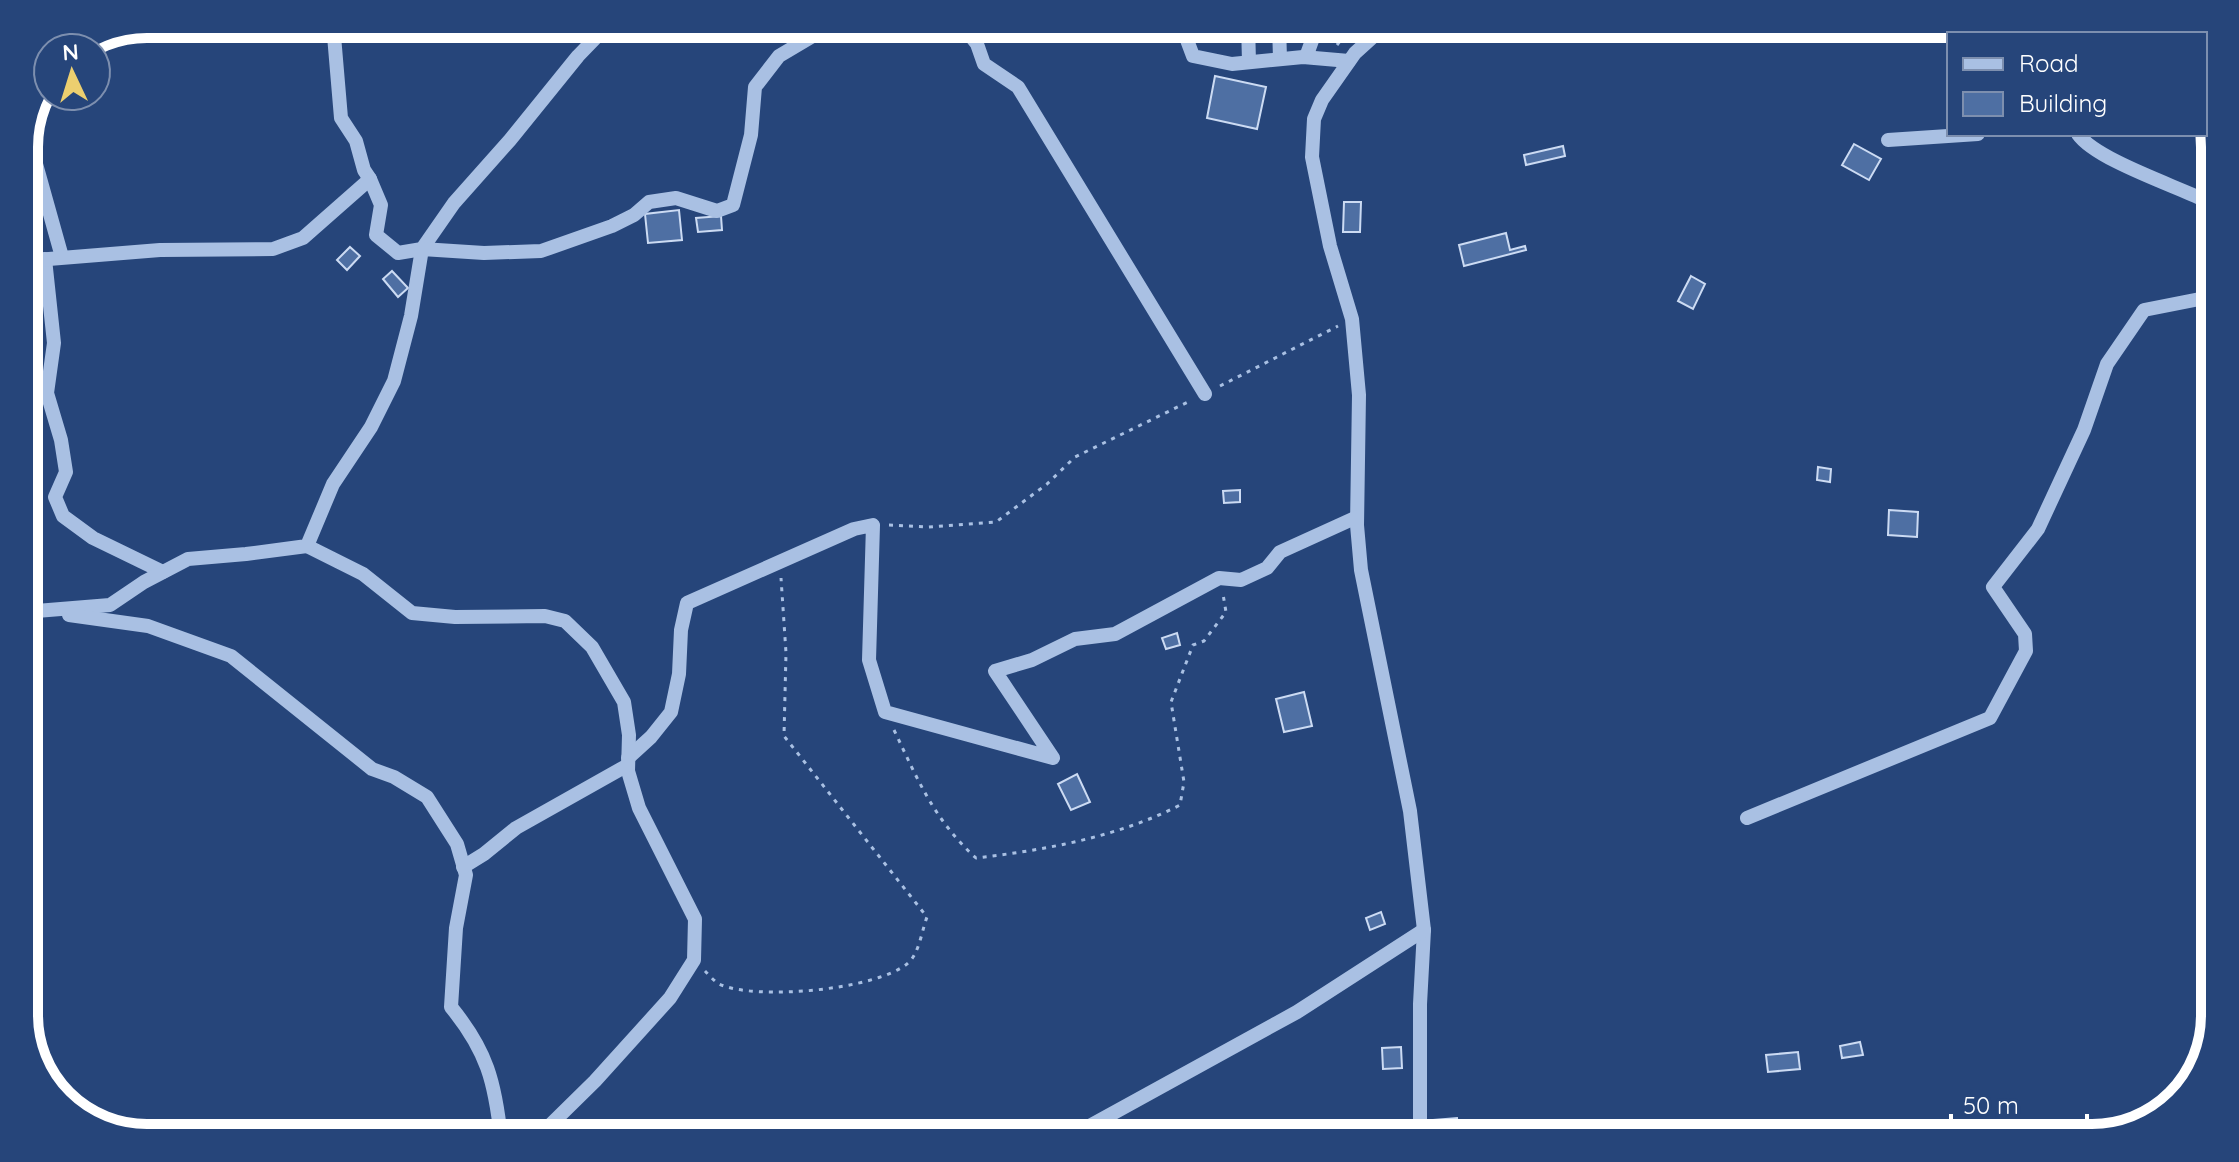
<svg xmlns="http://www.w3.org/2000/svg" width="2239" height="1162" viewBox="0 0 2239 1162" font-family="Quicksand,sans-serif">
	<rect width="100%" height="100%" fill="#26457a"/>
	<g fill="#4e6fa3" stroke="#ccdbf3" stroke-width="2">
		<polygon points="1215,76 1266,87 1257,129 1207,118"/>
		<polygon points="1854,144 1881,159 1869,180 1842,165"/>
		<polygon points="1563,146 1565,156 1526,165 1524,155"/>
		<polygon points="1344,202 1361,202 1360,232 1343,232"/>
		<polygon points="679,210 682,240 648,243 645,214"/>
		<polygon points="721,216 722,230 698,232 696,218"/>
		<polygon points="1506,233 1510,250 1525,246 1526,250 1464,266 1459,245"/>
		<polygon points="350,247 360,256 347,270 337,260"/>
		<polygon points="392,271 408,288 398,297 383,279"/>
		<polygon points="1691,276 1705,284 1693,309 1678,301"/>
		<polygon points="37,374 38,392 27,393 27,375"/>
		<polygon points="1818,467 1831,469 1830,482 1817,480"/>
		<polygon points="1240,490 1240,502 1224,503 1223,491"/>
		<polygon points="1889,510 1918,512 1917,537 1888,535"/>
		<polygon points="1177,633 1180,645 1166,649 1162,638"/>
		<polygon points="1304,692 1312,726 1284,732 1276,699"/>
		<polygon points="1077,774 1090,802 1071,810 1058,784"/>
		<polygon points="1381,912 1385,924 1370,930 1366,918"/>
		<polygon points="1860,1042 1863,1055 1842,1058 1840,1046"/>
		<polygon points="1401,1047 1402,1068 1383,1069 1382,1048"/>
		<polygon points="1798,1052 1800,1069 1768,1072 1766,1055"/>
		<polygon points="1457,1118 1459,1135 1436,1137 1434,1120"/>
	</g>
	<g fill="none" stroke-linecap="round" stroke-linejoin="round">
		<g stroke="#a9c0e3" stroke-width="3" stroke-dasharray="4 6" stroke-linecap="butt">
			<polyline points="1337,45 1354,24"/>
			<polyline points="1220,386 1338,326"/>
			<polyline points="889,525 928,527 996,522 1047,484 1075,457 1192,400"/>
			<path d="M 894,730 C 918,780 934,820 976,858 C 1045,850 1118,837 1180,805 L 1184,782 L 1171,702 L 1193,645 L 1204,641 L 1226,612 L 1223,594"/>
			<path d="M 705,971 C 709,975 714,981 719,984 C 755,1001 877,990 908,963 C 919,954 922,930 927,917 L 784,736 L 786,653 L 781,578"/>
		</g>
		<g stroke="#a9c0e3" stroke-width="14">
			<polyline points="333,24 341,118 356,141 364,170 370,179"/>
			<polyline points="961,24 977,44 984,64 1018,87 1205,394"/>
			<polyline points="1181,24 1193,56 1232,64 1303,57 1349,61"/>
			<polyline points="1248,24 1249,62"/>
			<polyline points="1279,24 1280,59"/>
			<polyline points="1387,24 1355,53 1322,100 1314,119 1312,157 1330,246 1352,319 1359,395 1357,525 1361,570 1410,811 1424,930 1420,1004 1420,1138"/>
			<polyline points="2077,34 2078,24"/>
			<polyline points="1306,57 1318,24"/>
			<polyline points="27,132 62,257"/>
			<path d="M 2078,134 C 2095,159 2173,185 2204,200 L 2215,208"/>
			<polyline points="1888,140 1978,134"/>
			<polyline points="45,259 54,343 47,393 61,440 66,472 55,497 63,516 93,538 163,572"/>
			<polyline points="24,261 160,250 273,249 303,238 370,179 381,205 376,235 398,253 422,249 454,203 510,140 578,56 609,24"/>
			<polyline points="307,546 363,574 412,613 455,617 545,616 565,621 592,647 624,702 629,735 628,771 639,808 695,919 694,960 670,998 595,1081 537,1138"/>
			<polyline points="24,612 110,605 144,582 188,559 246,554 307,546 333,484 371,427 394,381 411,316 422,249 484,253 541,251 612,226 634,215 649,202 676,198 717,211 733,205 751,135 755,87 779,56 833,24"/>
			<path d="M 69,615 L 148,626 L 231,656 L 372,769 L 394,777 L 427,797 L 457,844 L 466,875 L 456,928 L 451,1007 C 487,1051 495,1082 501,1138"/>
			<polyline points="628,758 651,737 671,712 679,674 681,630 687,603 854,529 873,525 869,660 885,712 1053,758 995,671 1032,660 1075,639 1115,634 1219,578 1241,580 1267,568 1280,552 1357,517"/>
			<polyline points="1747,818 1990,718 2026,651 2025,634 1993,587 2038,529 2084,430 2107,364 2144,310 2215,296"/>
			<polyline points="463,867 484,854 516,828 628,765"/>
			<polyline points="1092,1138 1077,1133 1297,1012 1424,930"/>
		</g>
	</g>
	<path d="M0 0H2239V1162H0ZM147 38H2092A109 109 0 0 1 2201 147V1015A109 109 0 0 1 2092 1124H147A109 109 0 0 1 38 1015V147A109 109 0 0 1 147 38Z" fill="#26457a" fill-rule="evenodd"/>
	<path fill="none" stroke="#fff" stroke-width="10" d="M147 38H2092A109 109 0 0 1 2201 147V1015A109 109 0 0 1 2092 1124H147A109 109 0 0 1 38 1015V147A109 109 0 0 1 147 38Z"/>
	<rect x="1947" y="32" width="260" height="104" fill="#26457a" stroke="#7d8faf" stroke-width="2"/>
	<rect x="1963" y="58" width="40" height="12" fill="#a9c0e3" stroke="#7d8faf" stroke-width="2"/>
	<text x="2019" y="72" font-size="24" fill="#ffffff">Road</text>
	<rect x="1963" y="92" width="40" height="24" fill="#4e6fa3" stroke="#7d8faf" stroke-width="2"/>
	<text x="2019" y="112" font-size="24" fill="#ffffff">Building</text>
	<g transform="translate(72 72) rotate(356)"><circle r="38" fill="#26457a" stroke="#7d8faf" stroke-width="2"/>
	<path d="M0-6L14 30L0 20L-14 30Z" fill="#eccf6f"/>
	<text y="-12" font-size="22" font-weight="bold" text-anchor="middle" fill="#ffffff">N</text>
	</g>
	<path d="M1951 1114v12h136v-12" fill="none" stroke="#ffffff" stroke-width="4"/>
	<text x="1963" y="1114" font-size="24" fill="#ffffff" stroke="#26457a" stroke-width="6" paint-order="stroke">50 m</text>
</svg>
